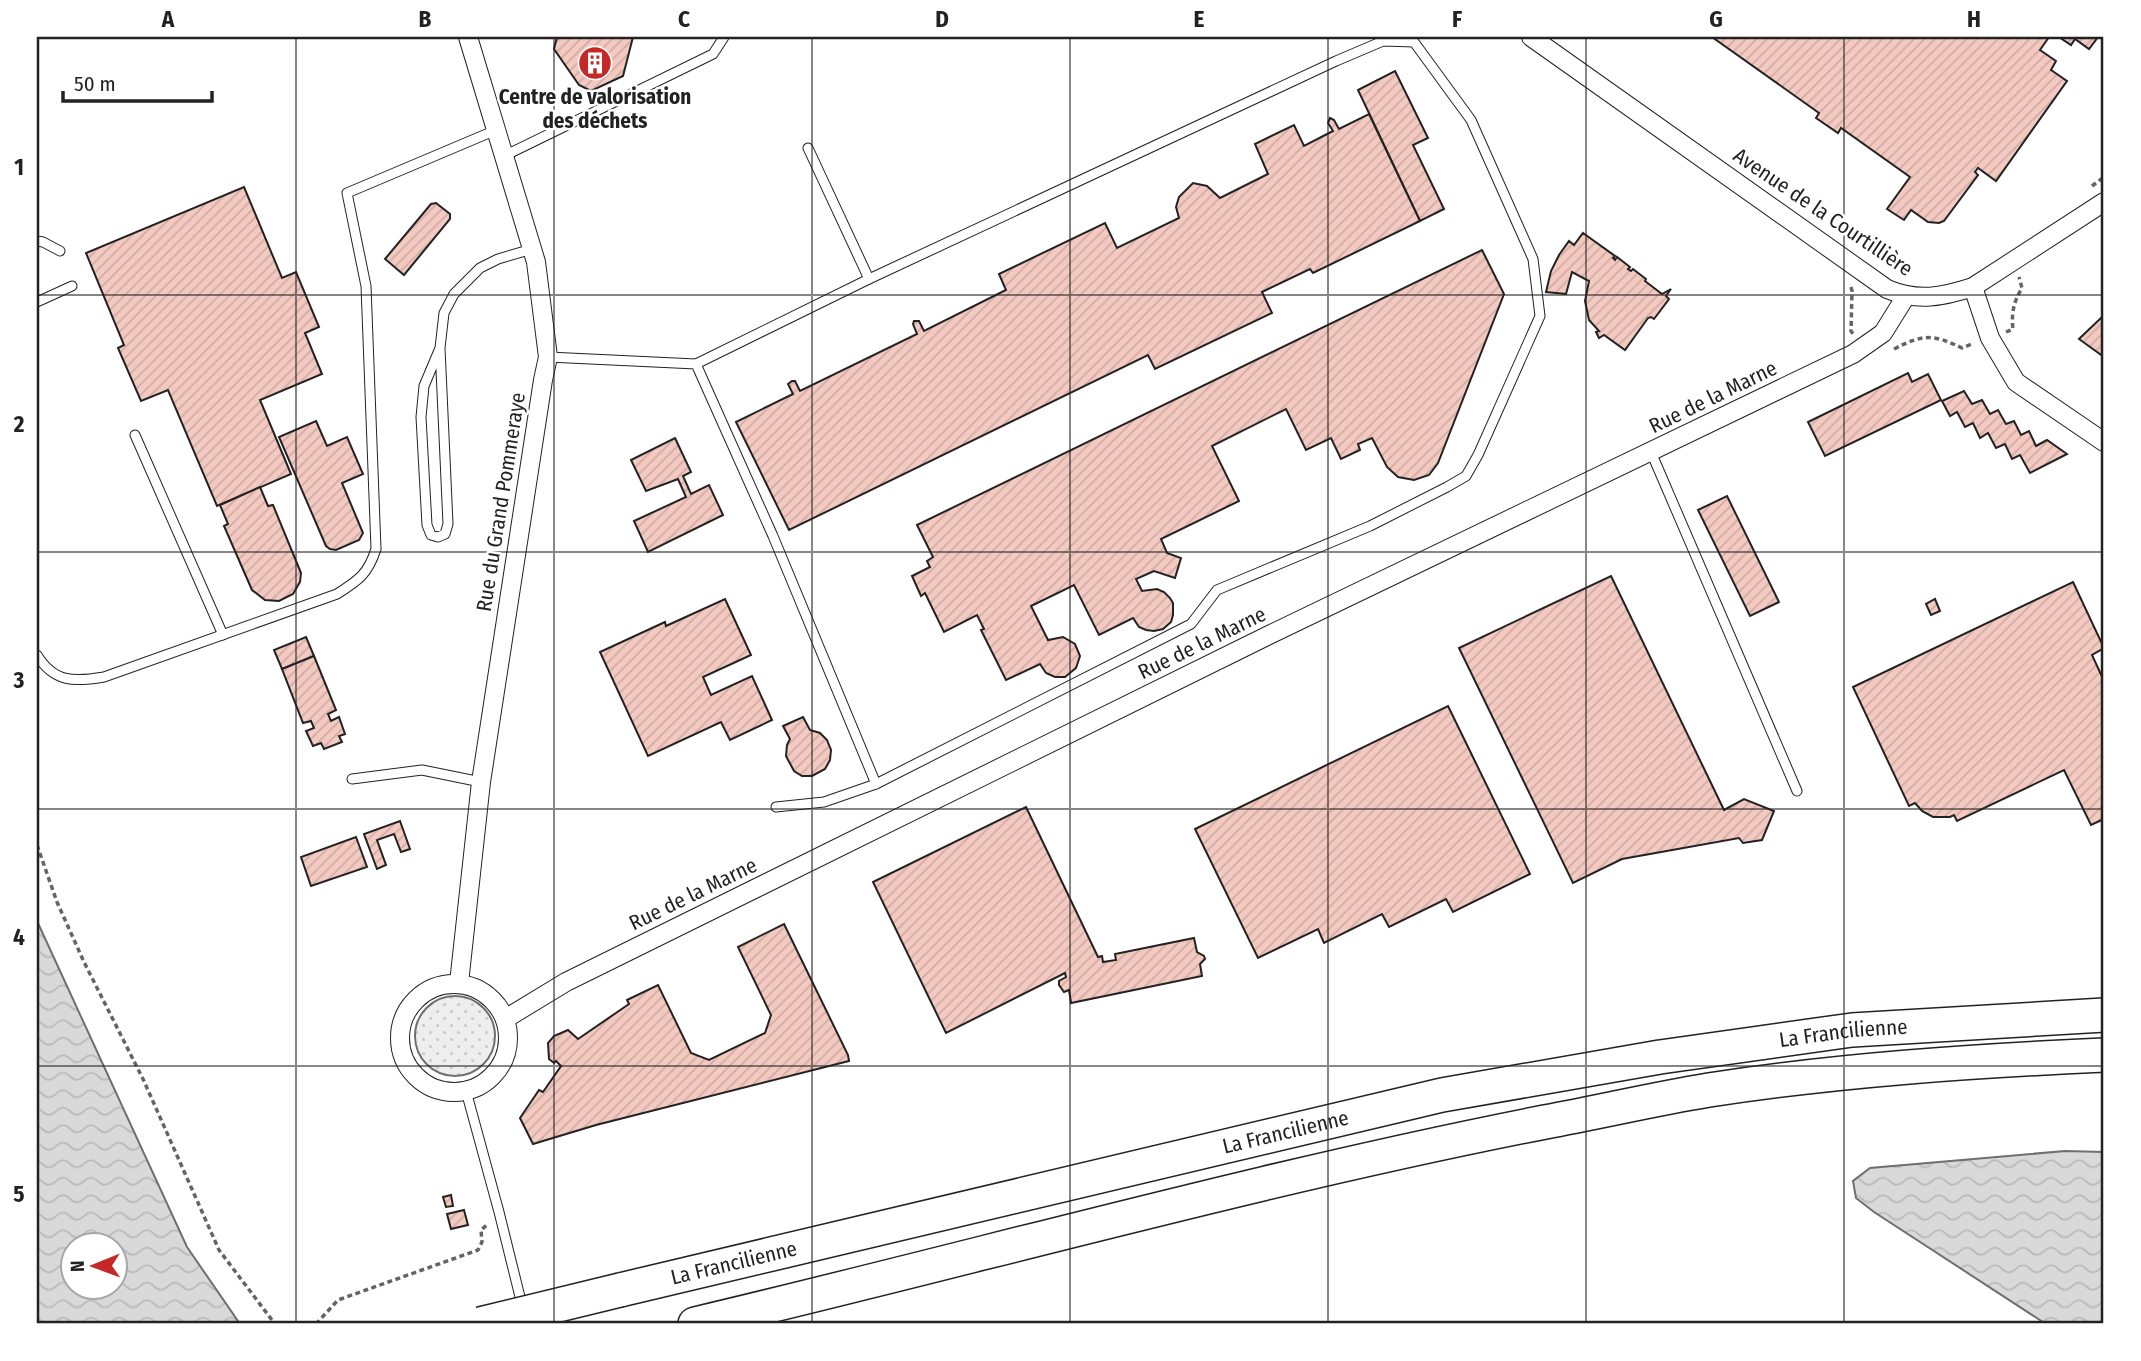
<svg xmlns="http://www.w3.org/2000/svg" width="2141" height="1361" viewBox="0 0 2141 1361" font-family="'Fira Sans Condensed',sans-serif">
	<defs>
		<pattern id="grass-dots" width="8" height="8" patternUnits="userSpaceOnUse" patternTransform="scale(1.75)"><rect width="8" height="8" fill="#eee"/><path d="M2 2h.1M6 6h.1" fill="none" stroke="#ccc" stroke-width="1.8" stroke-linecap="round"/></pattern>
		<pattern id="water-waves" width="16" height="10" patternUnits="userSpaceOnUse" patternTransform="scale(1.75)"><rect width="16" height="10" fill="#d9d9d9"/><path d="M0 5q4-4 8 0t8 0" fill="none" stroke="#bababa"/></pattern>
		<pattern id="building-hatch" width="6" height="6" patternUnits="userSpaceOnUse" patternTransform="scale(1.75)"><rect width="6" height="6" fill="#f3c9c0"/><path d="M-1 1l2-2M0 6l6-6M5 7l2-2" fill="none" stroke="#d0aca5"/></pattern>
	</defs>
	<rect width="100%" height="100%" fill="#fff"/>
	<circle fill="url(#grass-dots)" stroke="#6f6f6f" stroke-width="2" cx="455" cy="1036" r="40"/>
	<g fill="url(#water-waves)" stroke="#6f6f6f" stroke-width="2" fill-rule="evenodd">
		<path d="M 37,921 L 187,1247 L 240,1324 L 37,1324 ZM 74,1246 L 116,1246 L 116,1288 L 74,1288 Z"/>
		<polygon points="2065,1151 2104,1152 2104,1324 2046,1324 1874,1212 1856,1198 1853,1181 1870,1168"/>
	</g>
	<g fill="url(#building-hatch)" stroke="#222" stroke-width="2">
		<polygon points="557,37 633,37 623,76 591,91 579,85 554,49"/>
		<polygon points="1712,37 2049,37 2040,50 2056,61 2051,70 2067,81 1996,181 1978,168 1975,172 1978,175 1944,221 1939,223 1928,222 1911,210 1904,220 1887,209 1910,177 1841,128 1838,133 1816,118 1819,113"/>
		<polygon points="2064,37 2098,37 2089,49 2075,39 2071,45 2062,39"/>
		<polygon points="1395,71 1428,138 1413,145 1444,209 1420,221 1358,90"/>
		<polygon points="1369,114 1420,221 1313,273 1310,269 1262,292 1272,313 1155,369 1148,355 789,530 736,422 793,394 788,384 792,381 795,381 800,391 917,334 913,324 914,321 919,321 924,331 1006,290 999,274 1105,223 1117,248 1179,218 1176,207 1179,197 1193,183 1207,186 1220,198 1268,174 1255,144 1294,125 1304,146 1333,131 1328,123 1330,118 1334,120 1339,129"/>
		<polygon points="244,187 282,278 296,272 319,327 305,333 322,374 260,400 291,474 217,506 168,390 141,401 118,348 124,345 86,253"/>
		<polygon points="436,203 450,214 450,219 404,275 385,259 431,204"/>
		<polygon points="1583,233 1615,256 1613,258 1615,260 1617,257 1630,267 1628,269 1631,271 1633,269 1646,279 1645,281 1662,294 1671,289 1666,296 1669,299 1654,319 1651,317 1648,318 1625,350 1604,335 1599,338 1596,332 1599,331 1589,320 1585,301 1589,281 1572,272 1566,294 1546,292 1551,271 1559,255 1569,241 1574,245"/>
		<polygon points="1482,250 1504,294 1438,463 1429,475 1414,480 1398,477 1387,467 1372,438 1358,444 1360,450 1341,459 1331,438 1306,450 1286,409 1212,446 1239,501 1161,539 1167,553 1181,558 1175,578 1154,571 1136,579 1142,591 1157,589 1164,592 1170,598 1173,603 1173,615 1171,622 1163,629 1154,631 1146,630 1139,627 1133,618 1099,635 1074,585 1031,606 1048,640 1063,637 1075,644 1080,656 1076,668 1065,677 1055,677 1046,673 1040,664 1006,680 981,630 984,629 977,615 944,632 925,593 921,596 912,576 930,567 927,561 933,557 917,525"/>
		<polygon points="2104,315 2104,357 2079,339"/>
		<polygon points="1908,373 1912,382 1928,374 1941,400 1825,456 1808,422"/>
		<polygon points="1964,391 1972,404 1982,400 1990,414 1998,410 2006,424 2014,421 2021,435 2029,431 2036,446 2047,440 2067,454 2030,473 2020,455 2012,459 2005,444 1996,448 1988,433 1980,438 1973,423 1965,427 1957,412 1950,416 1942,401"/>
		<polygon points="316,421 327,446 347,437 363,474 342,483 363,533 359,540 336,550 330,549 326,546 279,437"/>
		<polygon points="675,438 691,472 683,476 691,494 709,485 723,515 648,552 634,521 686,497 678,479 646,491 631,460"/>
		<polygon points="260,487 268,506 273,505 301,573 300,582 293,594 279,601 265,600 252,590 224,526 228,524 220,505"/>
		<polygon points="1727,496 1779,602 1750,616 1698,510"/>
		<polygon points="1611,576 1724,810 1744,799 1774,811 1762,840 1743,843 1739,838 1622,859 1573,883 1459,648"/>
		<polygon points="2073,582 2104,648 2092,655 2104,681 2104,819 2091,825 2064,770 1957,821 1954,815 1950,817 1933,817 1922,811 1915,803 1909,806 1853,687"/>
		<polygon points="725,599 751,655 703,677 711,695 752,676 772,720 730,740 721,722 648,756 600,652 665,622 666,626"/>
		<polygon points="1935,599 1940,611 1931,615 1926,604"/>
		<polygon points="306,637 314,656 282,669 274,650"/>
		<polygon points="314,656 336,710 328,714 331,721 339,717 345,734 339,736 342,742 324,749 321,743 313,746 306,731 314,728 311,721 303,723 282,669"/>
		<polygon points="1448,706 1530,874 1453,912 1446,899 1389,927 1382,914 1324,943 1318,929 1258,958 1195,829"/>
		<polygon points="803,717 810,730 820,733 827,740 831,750 830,760 825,769 812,776 802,776 794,771 786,756 787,745 790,739 783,726"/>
		<polygon points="1026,807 1098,957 1102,956 1103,962 1116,960 1115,954 1194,938 1197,952 1204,956 1205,959 1200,964 1202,976 1071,1003 1069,990 1064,992 1059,985 1059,981 1066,977 1065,973 946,1033 873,882"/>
		<polygon points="400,821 410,849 401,852 394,834 377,840 386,865 377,869 364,834"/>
		<polygon points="356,837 367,867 311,886 301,857"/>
		<polygon points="784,924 848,1055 849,1061 596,1125 533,1144 520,1118 539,1090 543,1092 561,1066 556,1061 554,1063 549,1059 548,1043 554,1036 568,1030 578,1039 629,1004 627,1000 658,985 691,1053 709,1060 765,1033 771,1015 738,947"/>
		<polygon points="451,1195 453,1206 446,1207 443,1197"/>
		<polygon points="464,1210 468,1225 451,1229 447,1214"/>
	</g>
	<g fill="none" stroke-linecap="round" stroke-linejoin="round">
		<g stroke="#222" stroke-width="11">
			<g id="service">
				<polyline points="808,148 869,279"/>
				<polyline points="504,156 713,54 724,37"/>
				<polyline points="37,241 43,242 60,251"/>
				<polyline points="37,302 72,286"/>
				<polyline points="440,348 448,524 445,534 438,537 431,535 427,525 421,417 424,386 440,348 444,313 454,294 480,268 498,259 532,249"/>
				<polyline points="548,357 696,364 773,536 876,784"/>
				<polyline points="696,364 869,279 1336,61 1383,41 1414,42 1471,120 1533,259 1540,316 1478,455 1466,476 1447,487 1370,526 1217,590 1191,624 876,784 824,802 776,807"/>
				<polyline points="135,435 223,635"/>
				<polyline points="1651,452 1797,791"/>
				<path d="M 37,655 C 54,683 75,682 104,677 L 337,594 C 359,580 368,574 376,549 L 366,286 L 347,193 L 496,130"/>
				<polyline points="352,779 422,770 481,782"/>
				<polyline points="466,1091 499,1212 523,1309"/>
			</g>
		</g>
		<g stroke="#222" stroke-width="20">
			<g id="minor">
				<path d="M 1531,37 L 1887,289 C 1918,302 1942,297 1973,287 L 2104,202"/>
				<polyline points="1973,287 1990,338 2016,382 2104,442"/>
				<polyline points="459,983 481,782 543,380 548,357 536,262 468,37"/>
				<circle cx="454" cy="1038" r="54"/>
				<polyline points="505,1019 566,982 1269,635 1853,354 1883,333 1906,296"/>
			</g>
		</g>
		<g stroke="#222" stroke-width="36">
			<g id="motorway">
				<path id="s1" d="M 620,1290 L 1442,1095 L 1660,1057 L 1852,1030 L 2104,1015"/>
				<path d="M 695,1324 C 978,1257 1259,1178 1545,1122 C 1600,1112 1654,1099 1709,1090 C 1839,1070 1972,1061 2104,1055"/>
			</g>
		</g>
		<g stroke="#646464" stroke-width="3.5" stroke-dasharray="5 3.5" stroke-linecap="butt">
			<polyline points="2092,186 2104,177"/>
			<polyline points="1851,287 1852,291 1851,331 1853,334"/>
			<path d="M 2006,332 L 2013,329 C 2011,313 2014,301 2022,288 L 2019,277"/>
			<path d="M 1894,349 C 1923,334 1933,334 1962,348 L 1972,344"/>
			<polyline points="37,845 57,902 84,962 143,1079 219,1250 275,1324"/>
			<polyline points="316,1324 338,1300 478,1250 482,1242 481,1230 488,1224"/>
		</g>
		<use href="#service" stroke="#fff" stroke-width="9"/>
		<use href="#minor" stroke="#fff" stroke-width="18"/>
		<use href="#motorway" stroke="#fff" stroke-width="33"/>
		<g stroke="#222" stroke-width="36" stroke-linecap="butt">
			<polyline id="motorway-bridge" points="480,1324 620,1290"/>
		</g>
		<use href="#motorway-bridge" stroke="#fff" stroke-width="33"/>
	</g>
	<path fill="none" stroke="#222" stroke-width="2" stroke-opacity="0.55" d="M 296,37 L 296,1324M 554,37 L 554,1324M 812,37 L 812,1324M 1070,37 L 1070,1324M 1328,37 L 1328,1324M 1586,37 L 1586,1324M 1844,37 L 1844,1324M 37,295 L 2104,295M 37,552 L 2104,552M 37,809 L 2104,809M 37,1066 L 2104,1066"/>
	<defs>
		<g id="building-disc" transform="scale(1.75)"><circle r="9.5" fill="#c62828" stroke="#fff"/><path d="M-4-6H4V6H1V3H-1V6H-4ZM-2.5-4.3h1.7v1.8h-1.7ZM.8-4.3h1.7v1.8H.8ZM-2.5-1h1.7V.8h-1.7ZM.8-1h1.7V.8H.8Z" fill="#fff"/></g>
	</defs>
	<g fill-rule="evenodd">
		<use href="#building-disc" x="595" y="63"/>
	</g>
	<g text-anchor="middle" stroke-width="5" stroke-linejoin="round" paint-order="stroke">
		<g font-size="21" font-weight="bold" fill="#222" stroke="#fff">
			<text x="595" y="104">Centre de valorisation<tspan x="595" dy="24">des déchets</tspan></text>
		</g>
		<g font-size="21" fill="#222" stroke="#fff">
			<text transform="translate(1823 212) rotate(34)" y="7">Avenue de la Courtillière</text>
			<text transform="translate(1713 397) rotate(-26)" y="7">Rue de la Marne</text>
			<text transform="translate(501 502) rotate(-81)" y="7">Rue du Grand Pommeraye</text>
			<text transform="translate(1202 643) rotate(-26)" y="7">Rue de la Marne</text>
			<text transform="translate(693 894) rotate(-26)" y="7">Rue de la Marne</text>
			<text dy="7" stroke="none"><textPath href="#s1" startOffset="1251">La Francilienne</textPath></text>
			<text dy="7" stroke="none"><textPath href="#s1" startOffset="684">La Francilienne</textPath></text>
			<text dy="7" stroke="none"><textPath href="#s1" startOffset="117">La Francilienne</textPath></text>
		</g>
	</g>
	<rect width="2141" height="1361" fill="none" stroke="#ffffff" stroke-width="77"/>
	<g transform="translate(94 1266) rotate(269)"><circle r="33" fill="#ffffff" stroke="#a7a7a7" stroke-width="2"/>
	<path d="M0-5L12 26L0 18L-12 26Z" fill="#c62828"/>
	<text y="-10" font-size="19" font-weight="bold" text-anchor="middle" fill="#222222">N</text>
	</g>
	<path d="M63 91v10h149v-10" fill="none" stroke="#222222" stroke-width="3.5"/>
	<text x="74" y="91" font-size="21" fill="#222222" stroke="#ffffff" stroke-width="5" paint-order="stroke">50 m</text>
	<rect x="38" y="38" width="2064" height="1284" fill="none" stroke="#222" stroke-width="2.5"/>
	<g font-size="23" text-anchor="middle" font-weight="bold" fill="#222">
		<text x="168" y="27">A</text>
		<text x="425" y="27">B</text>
		<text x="684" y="27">C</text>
		<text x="942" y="27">D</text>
		<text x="1199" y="27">E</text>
		<text x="1457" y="27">F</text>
		<text x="1716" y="27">G</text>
		<text x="1974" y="27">H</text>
		<text x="19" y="175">1</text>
		<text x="19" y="432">2</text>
		<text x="19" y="688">3</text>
		<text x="19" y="945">4</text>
		<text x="19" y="1202">5</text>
	</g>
</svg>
